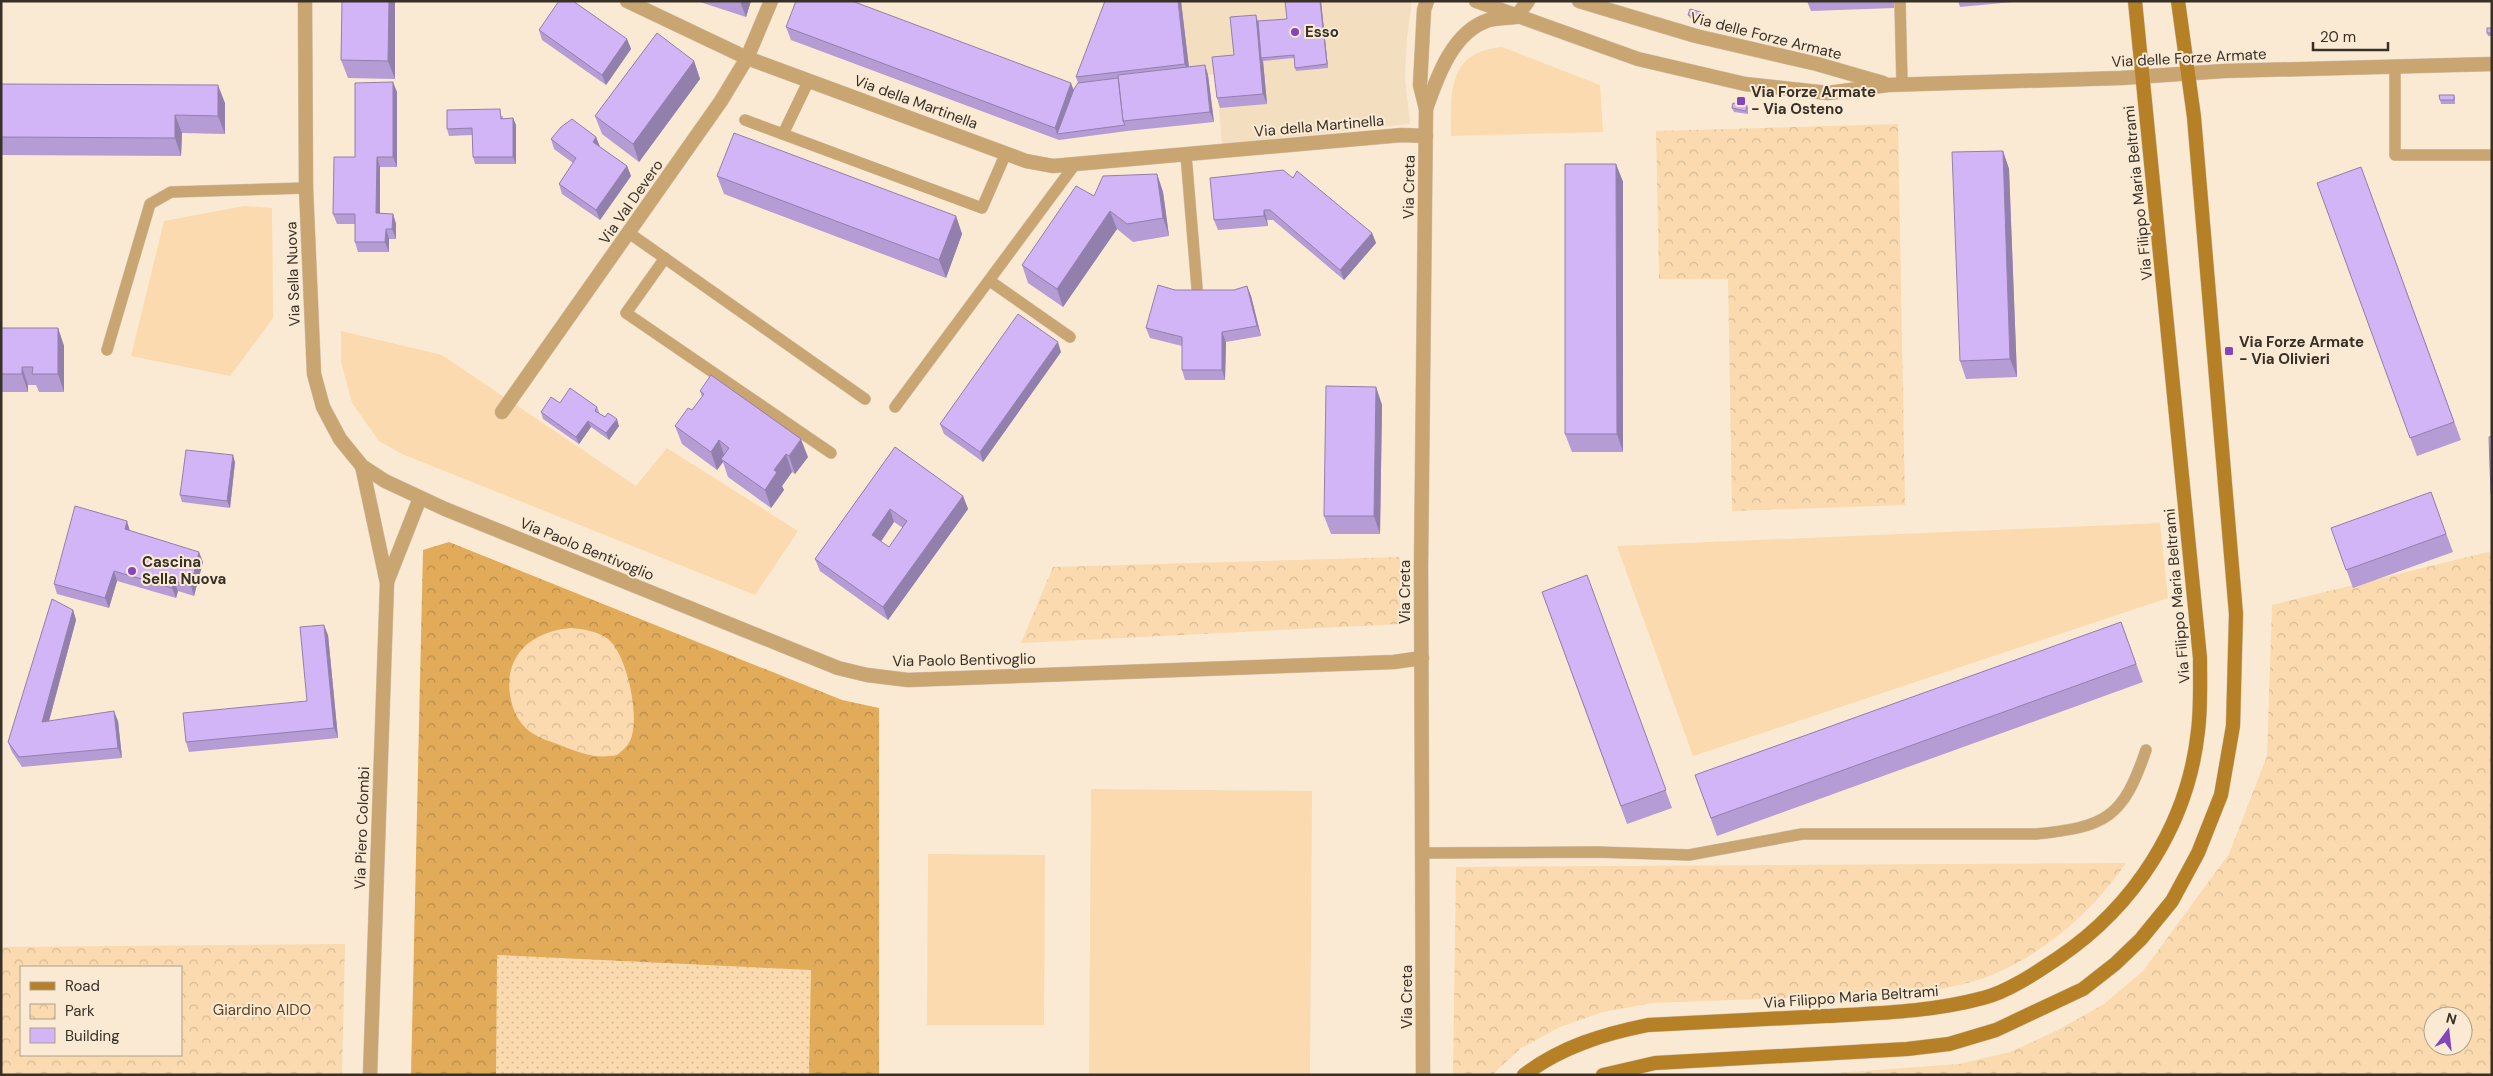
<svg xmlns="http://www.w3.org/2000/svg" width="2493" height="1076" viewBox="0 0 2493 1076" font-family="'DM Sans',sans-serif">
	<defs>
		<pattern id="forest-crowns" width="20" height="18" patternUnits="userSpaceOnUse" patternTransform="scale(1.25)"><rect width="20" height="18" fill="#e1ab5a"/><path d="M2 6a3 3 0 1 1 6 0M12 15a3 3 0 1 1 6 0" fill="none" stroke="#b78c4a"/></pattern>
		<pattern id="park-crowns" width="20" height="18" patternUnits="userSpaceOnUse" patternTransform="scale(1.25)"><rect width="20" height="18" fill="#fadaae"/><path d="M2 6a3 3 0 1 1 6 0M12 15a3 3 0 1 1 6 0" fill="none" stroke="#d7bb96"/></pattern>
		<pattern id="garden-dots" width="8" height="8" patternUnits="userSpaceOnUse" patternTransform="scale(1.25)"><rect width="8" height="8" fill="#fadaae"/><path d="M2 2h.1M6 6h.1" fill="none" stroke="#d7bb96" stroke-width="1.8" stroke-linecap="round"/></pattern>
	</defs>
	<rect width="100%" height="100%" fill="#fbead3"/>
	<polygon fill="#f4dec0" points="1114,1 1412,1 1407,38 1405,78 1410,124 1222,144 1216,74 1081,90"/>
	<g fill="#fadaae">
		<path d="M 1502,47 L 1600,85 L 1603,132 L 1451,136 C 1451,93 1447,52 1502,47 Z"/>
		<polygon points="244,206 272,208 273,318 230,376 131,356 164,221"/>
		<polygon points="341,331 442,355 636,486 667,448 798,531 755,595 402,454 379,441 352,403 341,362"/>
		<polygon points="2160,523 2168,598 1693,756 1617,546"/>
		<polygon points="1091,789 1312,791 1310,1075 1089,1075"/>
		<polygon points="928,854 1045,855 1044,1025 927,1025"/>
	</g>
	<polygon fill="url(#forest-crowns)" points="449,542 842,700 879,708 879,1075 411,1075 423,550"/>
	<g fill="url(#park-crowns)" fill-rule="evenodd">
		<polygon points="1898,124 1905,505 1732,511 1728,279 1659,279 1656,131"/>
		<path d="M 2492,551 L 2492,1075 L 1809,1075 L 1959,1064 L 2010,1052 L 2058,1030 L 2104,1004 L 2143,971 L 2229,854 L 2267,756 L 2272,605 ZM 2433,1016 L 2463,1016 L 2463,1046 L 2433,1046 Z"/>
		<polygon points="1400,557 1400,624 1021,643 1053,567"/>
		<path d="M 571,628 C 583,629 597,631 608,639 C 627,654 641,719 630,741 C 627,747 622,751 617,755 C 597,759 583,754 565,747 C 553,742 540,739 529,731 C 518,722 512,709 510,695 C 504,654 533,631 571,628 Z"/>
		<path d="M 2126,863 C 2095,908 2053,946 2003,970 C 1977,983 1946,988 1918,993 L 1652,1003 L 1603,1012 L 1560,1027 L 1521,1048 L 1492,1075 L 1453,1075 L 1456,867 Z"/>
		<path d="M 345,944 L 342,1075 L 1,1075 L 1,947 ZM 181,967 L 181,1055 L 21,1055 L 21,967 Z"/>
	</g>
	<polygon fill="url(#garden-dots)" points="497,955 811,970 809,1075 496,1075"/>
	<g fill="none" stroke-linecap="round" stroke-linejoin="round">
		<g stroke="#d4c5b1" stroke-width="12">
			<g id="service">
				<polyline points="1900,1 1902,85"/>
				<polyline points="2395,67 2395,155 2492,155"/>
				<polyline points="745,120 982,208 1006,153"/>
				<polyline points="783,134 809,80"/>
				<polyline points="1186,155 1197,288"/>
				<polyline points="629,233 865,399"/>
				<polyline points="665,258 626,313 831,453"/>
				<polyline points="990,281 1070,337"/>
				<polyline points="107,350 150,204 171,192 306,188"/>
				<polyline points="895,407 1076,163"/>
				<path d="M 1423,853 L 1597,852 L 1689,855 L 1802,834 L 2036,834 C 2106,827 2123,818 2146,750"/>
			</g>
		</g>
		<g stroke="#d4c5b1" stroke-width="15">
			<g id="minor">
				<polyline points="305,1 306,188 314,374 323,407 340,439 362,466 385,481 445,509 838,668 867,675 908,680 1394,662 1422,658"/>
				<polyline points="627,1 747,58 1026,161 1053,166 1402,135 1426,136"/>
				<path d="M 1426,109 C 1437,77 1453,31 1489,20 C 1497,18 1507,18 1516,17 L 1528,1"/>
				<polyline points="502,412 721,101 747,58 771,1"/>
				<polyline points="362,466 387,583 370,1075"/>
				<polyline points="387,582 420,498"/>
				<polyline points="1423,1075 1421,567 1426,109 1420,85 1424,10 1427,1"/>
			</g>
		</g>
		<g stroke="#d4c5b1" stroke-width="15">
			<g id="tertiary">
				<polyline points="1476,1 1638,59 1745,84 1828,93 1888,85 2121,78 2224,71 2492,64"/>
				<polyline points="1579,1 1696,36 1817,64 1883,83"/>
			</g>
		</g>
		<g stroke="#d4c5b1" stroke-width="15">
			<g id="secondary">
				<path d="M 1524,1075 C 1561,1047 1603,1034 1648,1025 C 1707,1022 1767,1019 1826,1016 C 1879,1013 1931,1012 1983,998 C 2008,992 2037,972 2058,958 C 2135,906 2188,824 2198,731 C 2201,707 2200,682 2200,658 L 2135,1"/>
				<polyline points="1603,1075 1655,1063 1907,1049 1949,1044 1996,1030 2083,989 2115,964 2141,939 2172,901 2198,853 2221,795 2233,726 2236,614 2194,117 2178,1"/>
			</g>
		</g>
		<use href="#service" stroke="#c9a572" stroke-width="11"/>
		<use href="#minor" stroke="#c9a572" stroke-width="14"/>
		<use href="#tertiary" stroke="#c9a572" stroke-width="14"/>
		<use href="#secondary" stroke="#b68026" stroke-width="14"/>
	</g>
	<g fill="#b59cd4" fill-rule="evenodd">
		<polygon points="342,1 395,1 395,79 348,78 341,60"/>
		<polygon points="697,1 751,1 746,17"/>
		<polygon points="1181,1 1189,67 1205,65 1208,75 1214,122 1127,131 1059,140 791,40 786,27 1074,89 1078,83 1076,77"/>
		<polygon points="1285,1 1321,1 1328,68 1296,71 1295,68 1294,58 1263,61 1267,104 1220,108 1217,98 1234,55 1258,21 1287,19"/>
		<polygon points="1807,1 1894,1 1894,8 1811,11"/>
		<polygon points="1958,1 2023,1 1960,7"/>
		<polygon points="1704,13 1705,16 1703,21 1690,18 1688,15"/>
		<polygon points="2492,28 2492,36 2488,36 2487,33"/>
		<polygon points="539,30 627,39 631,49 606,85 542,40"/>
		<polygon points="694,61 700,79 639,162 602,134 595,116"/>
		<polygon points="1,84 225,103 225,134 182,133 181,156 1,155"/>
		<polygon points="397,92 397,167 380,167 380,214 393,214 396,224 396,239 389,239 389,252 358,252 355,242 355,224 337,224 333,214 355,157"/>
		<polygon points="2454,95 2455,98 2455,104 2441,104 2440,100"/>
		<polygon points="1747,105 1748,108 1748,114 1734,112 1732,108"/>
		<polygon points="503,116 503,119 513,118 516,125 516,164 475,164 473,157 472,135 449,136 447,129"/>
		<polygon points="596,137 600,147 627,166 631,176 600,220 562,194 559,184 573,163 554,149 551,139"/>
		<polygon points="2003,151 2009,169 2017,377 1966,379 1960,361"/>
		<polygon points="1616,164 1623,182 1623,452 1572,452 1565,434"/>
		<polygon points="2361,167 2461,440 2417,456 2317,183"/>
		<polygon points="1157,174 1163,192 1169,236 1133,242 1117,229 1063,307 1028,283 1022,265 1094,196"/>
		<polygon points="717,176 956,216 962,234 946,278 724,194"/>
		<polygon points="1293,178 1372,233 1376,243 1344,280 1273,220 1267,220 1268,226 1218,230 1214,220"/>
		<polygon points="1247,286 1251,296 1261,336 1226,342 1225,380 1185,380 1182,370 1182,346 1150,338 1146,328 1175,290 1234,290"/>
		<polygon points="1,328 58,328 64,346 64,392 39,392 36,385 28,385 28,392 1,392"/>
		<polygon points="1061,352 983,462 944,434 940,424"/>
		<polygon points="1376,387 1382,405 1380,534 1331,534 1324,516"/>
		<polygon points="700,391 808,457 795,474 792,472 782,486 784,490 771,508 728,477 723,462 717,470 682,444 675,426 692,410 702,397"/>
		<polygon points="560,403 597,407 600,414 619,426 609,440 591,427 579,444 543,419 541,412"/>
		<path d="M 895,447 L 963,496 L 968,509 L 888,620 L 820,571 L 815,559 ZM 894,522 L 903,528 L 889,547 L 881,542 Z"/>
		<polygon points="235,462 230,508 182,502 180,495"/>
		<polygon points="2431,492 2453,552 2353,588 2331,528"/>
		<polygon points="130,531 203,562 194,596 178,591 176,598 117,581 109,608 57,594 54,584"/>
		<polygon points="1587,575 1672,808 1627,824 1542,592"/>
		<polygon points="73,610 76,620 49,721 118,721 122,758 22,767 12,752 8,742"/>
		<polygon points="2121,622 2143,682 1717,836 1695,775"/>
		<polygon points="328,635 338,738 189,752 186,742 307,701"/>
	</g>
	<g fill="#937fac">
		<polygon points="389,1 395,1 395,79 388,61"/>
		<polygon points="740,1 751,1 746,17"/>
		<polygon points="1178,1 1181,1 1190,77 1185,64"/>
		<polygon points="1320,1 1321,1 1328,68 1327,64"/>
		<polygon points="1704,13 1705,16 1703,21 1702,18"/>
		<polygon points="1256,15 1259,25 1261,58 1263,61 1267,104 1263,94"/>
		<polygon points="627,39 631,49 606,85 602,75"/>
		<polygon points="694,61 700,79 639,162 633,144"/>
		<polygon points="1205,65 1208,75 1214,122 1210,112"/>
		<polygon points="393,82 397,92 397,167 393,157"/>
		<polygon points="1071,83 1076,96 1057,134 1055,128"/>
		<polygon points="218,85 225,103 225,134 218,116"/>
		<polygon points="175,115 182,133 181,156 175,138"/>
		<polygon points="513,118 516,125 516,164 513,157"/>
		<polygon points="596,137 600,147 593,142"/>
		<polygon points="2003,151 2009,169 2017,377 2010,359"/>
		<polygon points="377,157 380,167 380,223 376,213"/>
		<polygon points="1616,164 1623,182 1623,452 1617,434"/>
		<polygon points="627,166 631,176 600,220 596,210"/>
		<polygon points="1157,174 1163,192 1169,236 1163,218"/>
		<polygon points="1264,210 1267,220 1268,226 1264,216"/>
		<polygon points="1110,211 1117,229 1063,307 1057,289"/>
		<polygon points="393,214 396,224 396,239 392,229"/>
		<polygon points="956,216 962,234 946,278 939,260"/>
		<polygon points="386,229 389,239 389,252 385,242"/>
		<polygon points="1372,233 1376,243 1344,280 1340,270"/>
		<polygon points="1247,286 1251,296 1261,336 1257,326"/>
		<polygon points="58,328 64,346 64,392 58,374"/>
		<polygon points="1222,332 1226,342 1225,380 1222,370"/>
		<polygon points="1058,342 1061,352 983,462 980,452"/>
		<polygon points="22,367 28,385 28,392 22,374"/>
		<polygon points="1376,387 1382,405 1380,534 1374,516"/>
		<polygon points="617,419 619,426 609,440 606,433"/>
		<polygon points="588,421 591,427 579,444 576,437"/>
		<polygon points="801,439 808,457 795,474 789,456"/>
		<polygon points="719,440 725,458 721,459 723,462 717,470 711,452"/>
		<polygon points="786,454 792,472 782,486 784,490 771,508 765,490 774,470"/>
		<polygon points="233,455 235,462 230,508 227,501"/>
		<polygon points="963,496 968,509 888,620 883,607"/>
		<polygon points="890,509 894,522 876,548 872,535"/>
		<polygon points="127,521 130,531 125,529"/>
		<polygon points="199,552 203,562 194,596 191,586"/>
		<polygon points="114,571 117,581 109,608 105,598"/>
		<polygon points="174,581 178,591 176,598 172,588"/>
		<polygon points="73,610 76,620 46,732 42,722"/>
		<polygon points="324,625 328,635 338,738 334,728"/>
		<polygon points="114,711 118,721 122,758 118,748"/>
	</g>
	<g fill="#d2b5f6" stroke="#937fac" fill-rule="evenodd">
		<polygon points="342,1 389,1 388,61 341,60"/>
		<polygon points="559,1 573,1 627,39 602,75 539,30"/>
		<polygon points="796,1 852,1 1071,83 1055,128 786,27"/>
		<polygon points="1105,1 1178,1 1185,64 1076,77"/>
		<polygon points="1285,1 1320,1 1327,64 1295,68 1294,55 1261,58 1258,21 1287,19"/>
		<polygon points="1690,9 1704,13 1702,18 1688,15"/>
		<polygon points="1256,15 1263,94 1217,98 1212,57 1234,55 1230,17"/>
		<rect x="2487" y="28" width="5" height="5"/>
		<polygon points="657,33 694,61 633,144 595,116"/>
		<polygon points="1205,65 1210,112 1123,121 1118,75"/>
		<polygon points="1118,78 1123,121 1125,125 1057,134 1074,89 1078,83"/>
		<polygon points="393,82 393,157 377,157 376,213 393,214 392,229 386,229 385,242 355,242 355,214 333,214 334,157 355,157 355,83"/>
		<polygon points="1,84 218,85 218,116 175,115 175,138 1,137"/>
		<polygon points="2439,95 2454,95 2454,100 2440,100"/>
		<polygon points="1733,103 1747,105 1746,111 1732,108"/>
		<polygon points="500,109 501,119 513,118 513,157 473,157 472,128 447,129 447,110"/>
		<polygon points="572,119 596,137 593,142 627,166 596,210 559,184 576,158 551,139 561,127"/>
		<polygon points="734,133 956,216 939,260 717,176"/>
		<polygon points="2003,151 2010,359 1960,361 1952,152"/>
		<polygon points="1565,164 1616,164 1617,434 1565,434"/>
		<polygon points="2361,167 2454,422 2410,438 2317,183"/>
		<polygon points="1283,170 1293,178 1297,171 1372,233 1340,270 1270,210 1264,210 1264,216 1214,220 1210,178"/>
		<polygon points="1157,174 1163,218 1127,224 1110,211 1057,289 1022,265 1076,186 1094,196 1103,176"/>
		<polygon points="1158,285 1175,290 1234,290 1247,286 1257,326 1222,332 1222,370 1182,370 1182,337 1146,328"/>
		<polygon points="1018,314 1058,342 980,452 940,424"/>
		<polygon points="1,328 58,328 58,374 32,374 33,367 22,367 22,374 1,374"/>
		<polygon points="711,375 801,439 789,456 786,454 774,470 777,472 765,490 721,459 729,448 719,440 711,452 675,426 688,408 692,410 704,394 700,391"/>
		<polygon points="1326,386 1376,387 1374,516 1324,516"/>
		<polygon points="570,388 597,407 595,411 605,417 608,413 617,419 606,433 588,421 576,437 541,412 551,397 560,403"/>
		<polygon points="2492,436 2492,494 2491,494 2489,437"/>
		<path d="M 895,447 L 963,496 L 883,607 L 815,559 ZM 890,509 L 907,521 L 889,547 L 872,535 Z"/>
		<polygon points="186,450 233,455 227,501 180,495"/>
		<polygon points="2431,492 2446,534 2346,570 2331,528"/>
		<polygon points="75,506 127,521 125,529 199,552 191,586 174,581 172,588 114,571 105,598 54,584"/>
		<polygon points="1587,575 1666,790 1621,806 1542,592"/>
		<polygon points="52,599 73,610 42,722 114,711 118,748 19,757 8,742"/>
		<polygon points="2121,622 2136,664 1711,818 1695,775"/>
		<polygon points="324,625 334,728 186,742 183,713 307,701 300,627"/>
	</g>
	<g fill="#8245ba" stroke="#fbead3" stroke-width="2">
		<circle cx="1295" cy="32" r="5"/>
		<rect x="1736" y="96" width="10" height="10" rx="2.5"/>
		<rect x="2224" y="346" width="10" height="10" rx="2.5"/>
		<circle cx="132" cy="571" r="5"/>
	</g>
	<g text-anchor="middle" stroke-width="4" stroke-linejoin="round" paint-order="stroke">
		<g font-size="15" font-weight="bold" fill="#363027" stroke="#fbead3" text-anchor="start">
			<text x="1305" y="37">Esso</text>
			<text x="1751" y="97">Via Forze Armate<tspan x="1751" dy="17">- Via Osteno</tspan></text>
			<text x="2239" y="347">Via Forze Armate<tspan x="2239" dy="17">- Via Olivieri</tspan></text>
			<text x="142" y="567">Cascina<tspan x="142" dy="17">Sella Nuova</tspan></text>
		</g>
		<g font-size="15" fill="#363027" stroke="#fbead3">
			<text transform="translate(1766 36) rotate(14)" y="5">Via delle Forze Armate</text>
			<text transform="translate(2189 58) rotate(-3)" y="5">Via delle Forze Armate</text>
			<text transform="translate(916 102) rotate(20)" y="5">Via della Martinella</text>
			<text transform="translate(1319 126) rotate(-5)" y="5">Via della Martinella</text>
			<text transform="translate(1409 187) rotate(-89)" y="5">Via Creta</text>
			<text transform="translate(2138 193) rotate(-96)" y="5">Via Filippo Maria Beltrami</text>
			<text transform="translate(631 202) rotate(-55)" y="5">Via Val Devero</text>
			<text transform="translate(293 274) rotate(-92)" y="5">Via Sella Nuova</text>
			<text transform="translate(587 549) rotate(22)" y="5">Via Paolo Bentivoglio</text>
			<text transform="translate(1405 592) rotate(-90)" y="5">Via Creta</text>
			<text transform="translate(2177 596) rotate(-95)" y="5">Via Filippo Maria Beltrami</text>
			<text transform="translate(964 660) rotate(-1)" y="5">Via Paolo Bentivoglio</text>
			<text transform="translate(362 828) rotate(-88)" y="5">Via Piero Colombi</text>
			<text transform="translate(1407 997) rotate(-90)" y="5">Via Creta</text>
			<text transform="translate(1851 997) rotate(-4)" y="5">Via Filippo Maria Beltrami</text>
		</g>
		<g font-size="15" fill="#5c4422" stroke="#fbead3">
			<text x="262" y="1015">Giardino AIDO</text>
		</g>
	</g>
	<rect width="2493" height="1076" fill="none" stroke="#363027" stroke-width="5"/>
	<rect x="20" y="966" width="162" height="90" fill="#fbead3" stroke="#aca08e"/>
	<rect x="30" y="982" width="25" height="8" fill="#b68026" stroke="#aca08e"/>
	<text x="65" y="991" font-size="15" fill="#363027">Road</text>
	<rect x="30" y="1004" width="25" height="15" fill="url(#park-crowns)" stroke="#aca08e"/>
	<text x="65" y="1016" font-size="15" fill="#363027">Park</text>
	<rect x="30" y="1028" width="25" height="15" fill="#d2b5f6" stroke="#aca08e"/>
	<text x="65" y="1041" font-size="15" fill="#363027">Building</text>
	<g transform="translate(2448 1031) rotate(15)"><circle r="24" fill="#fbead3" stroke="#aca08e"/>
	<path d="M0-4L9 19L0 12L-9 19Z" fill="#8245ba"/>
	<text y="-8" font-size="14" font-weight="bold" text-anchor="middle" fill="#363027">N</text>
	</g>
	<path d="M2313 42v8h75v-8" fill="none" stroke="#363027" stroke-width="2.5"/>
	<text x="2320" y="42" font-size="15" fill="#363027" stroke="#fbead3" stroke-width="4" paint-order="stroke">20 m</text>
</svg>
